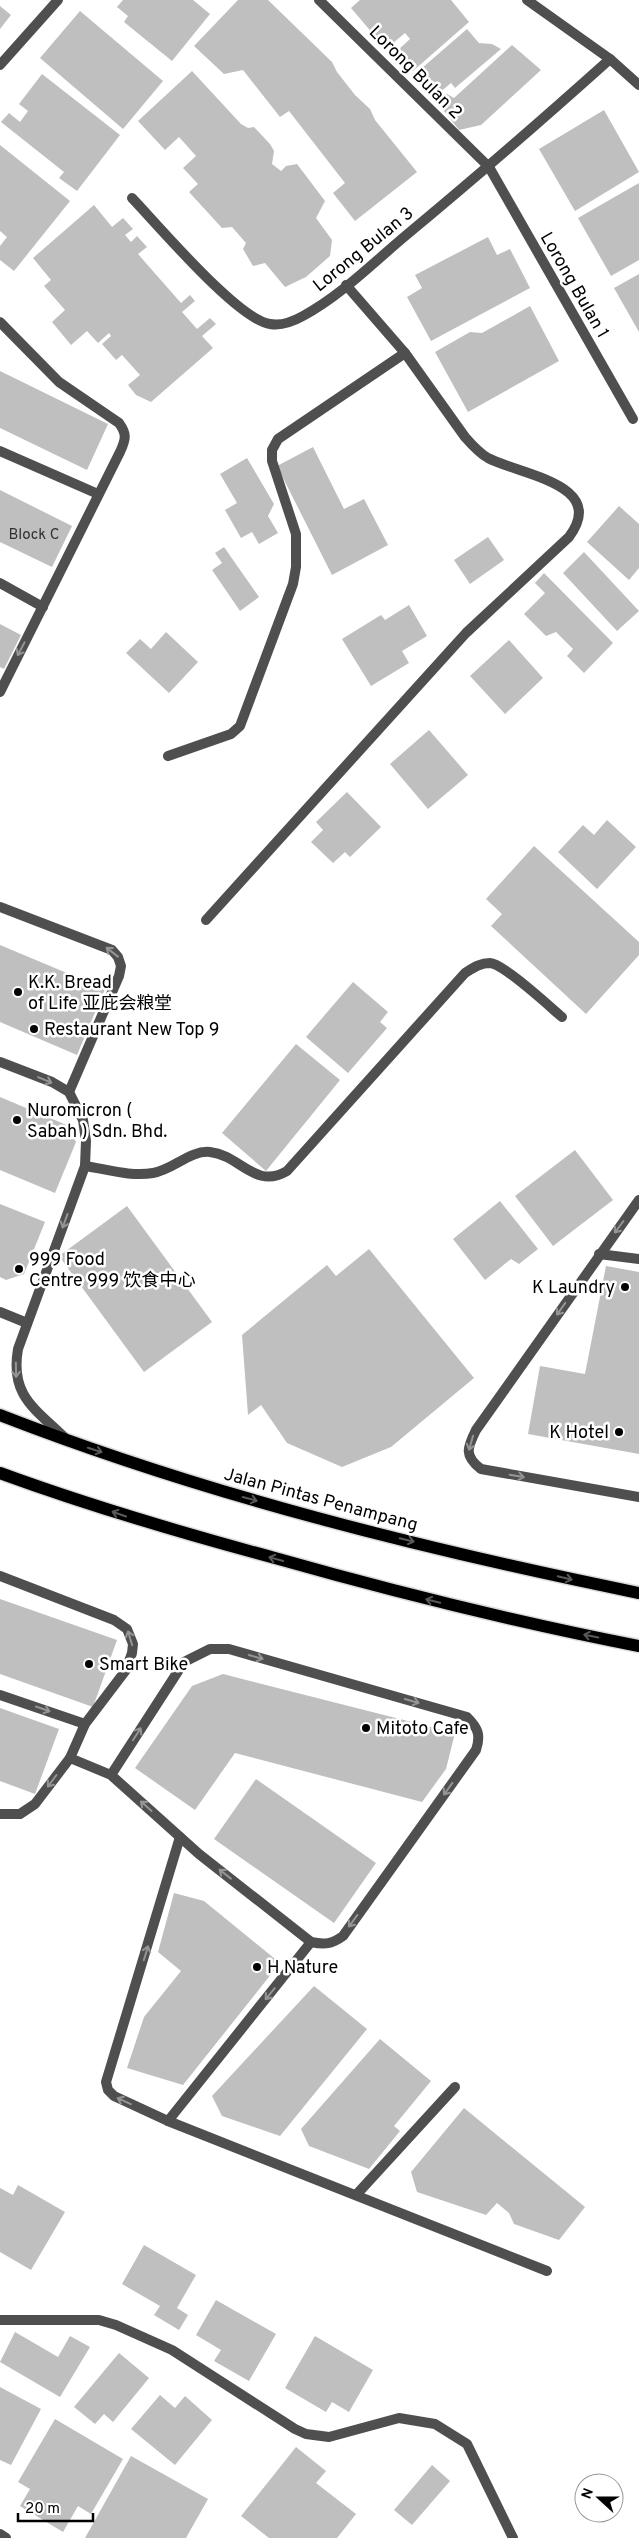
<svg xmlns="http://www.w3.org/2000/svg" width="639" height="2538" viewBox="0 0 639 2538" font-family="Overpass,'Noto Sans SC',sans-serif">
	<rect width="100%" height="100%" fill="#fff"/>
	<g fill="#bfbfbf">
		<polygon points="123,0 193,0 210,14 172,61 124,22 128,16 117,7"/>
		<polygon points="238,0 268,0 332,62 337,72 355,95 370,109 375,120 417,172 355,221 333,193 345,183 289,111 280,117 243,70 224,74 194,46"/>
		<polygon points="360,0 451,0 469,22 413,71 397,51 410,39 405,33 386,49 351,8"/>
		<polygon points="0,6 11,15 0,29"/>
		<polygon points="80,11 163,81 123,129 40,58"/>
		<polygon points="467,29 479,43 492,44 501,49 455,88 451,83 433,98 414,75"/>
		<polygon points="512,45 541,70 481,125 459,130 436,101 447,94 454,98"/>
		<polygon points="192,71 241,124 248,128 254,127 270,144 274,151 272,164 281,171 286,166 297,164 325,201 316,218 332,240 330,256 306,277 285,287 265,263 253,266 243,249 246,243 232,227 222,228 189,192 198,184 183,168 196,156 179,137 165,150 138,121"/>
		<polygon points="42,74 120,135 77,191 59,178 64,172 1,122 9,113 20,122 28,111 19,104"/>
		<polygon points="604,110 639,172 575,211 539,149"/>
		<polygon points="0,145 70,201 14,271 0,260 0,246 7,237 0,231"/>
		<polygon points="639,183 639,260 611,276 578,218"/>
		<polygon points="94,205 112,227 123,218 133,229 125,235 131,242 137,236 147,247 138,254 181,303 190,295 195,301 182,312 197,329 210,318 216,324 202,336 213,348 151,402 136,395 128,385 140,375 122,355 116,360 102,344 111,336 109,333 98,343 87,331 71,345 52,322 65,310 44,286 51,280 33,258"/>
		<polygon points="488,237 497,255 510,249 530,288 431,341 407,297 422,288 415,275"/>
		<polygon points="639,274 639,332 614,288"/>
		<polygon points="530,306 559,361 468,412 435,352 470,332 482,333"/>
		<polygon points="0,371 108,424 87,470 0,428"/>
		<polygon points="313,447 344,509 364,499 388,545 332,575 277,466"/>
		<polygon points="247,458 274,504 268,516 278,533 259,544 252,532 241,538 225,510 237,503 220,474"/>
		<polygon points="0,490 72,526 52,567 0,542"/>
		<polygon points="619,506 639,524 639,568 629,580 587,542"/>
		<polygon points="488,537 504,560 470,584 454,560"/>
		<polygon points="224,547 259,597 240,611 212,570 222,563 215,553"/>
		<polygon points="584,552 639,611 617,631 563,573"/>
		<polygon points="544,573 613,643 584,673 567,656 573,649 556,632 546,636 524,614 545,593 535,583"/>
		<polygon points="409,605 427,636 402,651 409,663 371,686 342,639 381,615 385,620"/>
		<polygon points="0,624 21,635 4,669 0,667"/>
		<polygon points="166,632 198,662 169,693 126,653 140,639 151,649"/>
		<polygon points="509,640 543,678 505,714 470,676"/>
		<polygon points="429,730 468,775 428,809 390,764"/>
		<polygon points="347,792 381,827 350,857 345,852 333,863 311,842 323,830 316,822"/>
		<polygon points="607,820 636,847 597,889 558,852 583,825 594,835"/>
		<polygon points="534,846 639,942 639,955 586,1014 491,926 502,914 486,899"/>
		<polygon points="0,945 105,989 77,1055 0,1022"/>
		<polygon points="353,982 388,1012 380,1022 387,1028 348,1073 306,1037"/>
		<polygon points="296,1044 340,1080 266,1171 222,1133"/>
		<polygon points="0,1097 69,1126 76,1142 55,1193 0,1170"/>
		<polygon points="575,1150 613,1200 553,1246 515,1196"/>
		<polygon points="500,1201 538,1249 519,1264 511,1259 485,1280 453,1239"/>
		<polygon points="0,1204 45,1222 24,1274 6,1280 0,1277"/>
		<polygon points="127,1206 212,1322 144,1372 59,1256"/>
		<polygon points="369,1249 474,1378 391,1447 342,1467 287,1443 261,1405 248,1415 242,1335 327,1265 336,1276"/>
		<polygon points="606,1266 639,1272 639,1454 528,1434 540,1366 585,1374"/>
		<polygon points="0,1599 117,1640 93,1707 0,1674"/>
		<polygon points="223,1674 455,1733 446,1769 422,1802 235,1753 195,1810 135,1768 192,1686"/>
		<polygon points="0,1708 59,1729 35,1794 0,1781"/>
		<polygon points="256,1779 376,1863 334,1923 214,1839"/>
		<polygon points="174,1893 204,1901 280,1963 183,2085 127,2068 144,2017 181,1971 158,1952"/>
		<polygon points="314,1986 367,2029 280,2136 222,2116 212,2096"/>
		<polygon points="380,2039 431,2081 394,2126 400,2131 369,2169 309,2146 301,2129"/>
		<polygon points="464,2108 585,2207 559,2240 514,2224 509,2213 497,2203 486,2215 417,2192 411,2172"/>
		<polygon points="18,2185 65,2212 31,2270 0,2252 0,2188 13,2195"/>
		<polygon points="144,2245 196,2275 177,2308 188,2315 179,2330 154,2315 160,2306 122,2284"/>
		<polygon points="216,2300 276,2334 249,2381 214,2361 221,2350 196,2335"/>
		<polygon points="15,2332 58,2357 70,2336 90,2347 60,2397 0,2362"/>
		<polygon points="315,2336 373,2370 349,2412 332,2402 326,2412 285,2388"/>
		<polygon points="119,2353 149,2378 113,2422 104,2414 95,2424 74,2407"/>
		<polygon points="0,2387 41,2409 11,2465 0,2460"/>
		<polygon points="160,2395 175,2408 185,2396 212,2420 175,2465 131,2429"/>
		<polygon points="55,2419 123,2459 91,2514 78,2506 63,2532 20,2506 30,2489 18,2482"/>
		<polygon points="296,2447 326,2471 316,2483 356,2514 337,2538 269,2538 241,2516"/>
		<polygon points="131,2456 208,2499 186,2538 85,2538"/>
		<polygon points="432,2465 450,2481 412,2525 394,2510"/>
	</g>
	<g fill="none" stroke-linecap="round" stroke-linejoin="round">
		<g stroke="#dbdbdb" stroke-width="15">
			<g id="primary">
				<path d="M 0,1415 C 206,1495 423,1549 639,1593"/>
				<path d="M 0,1473 C 90,1506 182,1533 275,1558 C 395,1592 516,1622 639,1646"/>
			</g>
		</g>
		<g stroke="#4f4f4f" stroke-width="10">
			<path d="M 0,322 L 59,382 L 119,423 C 127,434 126,439 120,452 L 0,692"/>
			<polyline points="0,451 98,494"/>
			<polyline points="0,583 43,607"/>
			<polyline points="0,907 112,950 118,957 121,966 119,976 69,1092"/>
			<path d="M 85,1166 C 106,1169 131,1177 153,1173 C 173,1170 190,1150 210,1152 C 240,1155 255,1190 287,1171 L 465,973 C 473,968 480,963 490,963 C 504,964 549,1006 562,1017"/>
			<path d="M 639,1200 L 476,1430 C 467,1448 464,1456 481,1469 L 639,1497"/>
			<polyline points="599,1254 639,1259"/>
			<polyline points="0,1576 114,1620 127,1629 133,1644 132,1653 126,1670 85,1724 70,1758 35,1804 20,1814 0,1814"/>
			<polyline points="0,1695 85,1724"/>
			<path d="M 70,1758 L 111,1775 L 199,1854 L 311,1942 C 325,1945 332,1944 343,1936 L 476,1750 C 481,1735 478,1728 467,1717 L 229,1649 L 210,1649 L 184,1662 L 111,1775"/>
			<polyline points="180,1837 106,2082 108,2090 114,2096 168,2121 547,2271"/>
			<polyline points="168,2121 311,1942"/>
			<polyline points="357,2194 455,2087"/>
		</g>
		<g stroke="#4f4f4f" stroke-width="10">
			<polyline points="319,0 489,167 633,419"/>
			<polyline points="527,0 610,59 639,85"/>
			<polyline points="0,65 58,0"/>
			<path d="M 132,198 C 158,225 238,320 270,324 C 281,326 294,321 303,316 C 340,296 372,264 404,237 C 474,179 542,120 610,59"/>
			<polyline points="168,756 231,734 240,726 293,584 296,567 296,534 272,461 272,450 278,439 405,353"/>
			<path d="M 206,920 L 466,633 L 569,537 C 608,484 521,475 488,458 C 479,453 472,445 465,437 L 405,353 L 346,285"/>
			<path d="M 0,1062 L 52,1082 L 69,1092 L 83,1120 L 86,1141 L 85,1166 L 18,1349 C 10,1395 34,1408 64,1437"/>
			<polyline points="0,1312 27,1323"/>
			<polyline points="0,2320 99,2320 116,2325 172,2350 295,2429 306,2434 329,2437 399,2418 435,2424 467,2444 513,2538"/>
			<polyline points="0,2534 6,2538"/>
		</g>
		<use href="#primary" stroke="#000" stroke-width="12"/>
	</g>
	<defs><path id="oneway-shaft" d="M-6 0H5M1.5-3L5.5 0L1.5 3" fill="none" stroke-width="1.6" stroke-linecap="round" stroke-linejoin="round" transform="scale(1.25)"/></defs>
	<g stroke="#959595">
		<use href="#oneway-shaft" transform="translate(21 649) rotate(118)"/>
		<use href="#oneway-shaft" transform="translate(112 952) rotate(-142)"/>
		<use href="#oneway-shaft" transform="translate(45 1080) rotate(23)"/>
		<use href="#oneway-shaft" transform="translate(65 1221) rotate(110)"/>
		<use href="#oneway-shaft" transform="translate(619 1227) rotate(127)"/>
		<use href="#oneway-shaft" transform="translate(561 1309) rotate(125)"/>
		<use href="#oneway-shaft" transform="translate(16 1370) rotate(89)"/>
		<use href="#oneway-shaft" transform="translate(471 1443) rotate(106)"/>
		<use href="#oneway-shaft" transform="translate(517 1476) rotate(10)"/>
		<use href="#oneway-shaft" transform="translate(130 1638) rotate(-107)"/>
		<use href="#oneway-shaft" transform="translate(256 1657) rotate(16)"/>
		<use href="#oneway-shaft" transform="translate(412 1701) rotate(16)"/>
		<use href="#oneway-shaft" transform="translate(43 1709) rotate(19)"/>
		<use href="#oneway-shaft" transform="translate(137 1734) rotate(-57)"/>
		<use href="#oneway-shaft" transform="translate(52 1781) rotate(127)"/>
		<use href="#oneway-shaft" transform="translate(448 1789) rotate(126)"/>
		<use href="#oneway-shaft" transform="translate(146 1806) rotate(-138)"/>
		<use href="#oneway-shaft" transform="translate(225 1874) rotate(-142)"/>
		<use href="#oneway-shaft" transform="translate(353 1921) rotate(126)"/>
		<use href="#oneway-shaft" transform="translate(146 1953) rotate(-73)"/>
		<use href="#oneway-shaft" transform="translate(270 1994) rotate(129)"/>
		<use href="#oneway-shaft" transform="translate(124 2101) rotate(-156)"/>
	</g>
	<g stroke="#595959">
		<use href="#oneway-shaft" transform="translate(95 1450) rotate(18)"/>
		<use href="#oneway-shaft" transform="translate(250 1499) rotate(15)"/>
		<use href="#oneway-shaft" transform="translate(119 1514) rotate(-161)"/>
		<use href="#oneway-shaft" transform="translate(407 1540) rotate(13)"/>
		<use href="#oneway-shaft" transform="translate(276 1559) rotate(-165)"/>
		<use href="#oneway-shaft" transform="translate(565 1578) rotate(13)"/>
		<use href="#oneway-shaft" transform="translate(433 1601) rotate(-166)"/>
		<use href="#oneway-shaft" transform="translate(591 1636) rotate(-169)"/>
	</g>
	<g fill="#000" stroke="#fff" stroke-width="2">
		<circle cx="18" cy="992" r="5"/>
		<circle cx="34" cy="1029" r="5"/>
		<circle cx="17" cy="1120" r="5"/>
		<circle cx="19" cy="1269" r="5"/>
		<circle cx="625" cy="1287" r="5"/>
		<circle cx="619" cy="1432" r="5"/>
		<circle cx="89" cy="1664" r="5"/>
		<circle cx="366" cy="1728" r="5"/>
		<circle cx="257" cy="1967" r="5"/>
	</g>
	<g text-anchor="middle" stroke-width="5" stroke-linejoin="round" paint-order="stroke">
		<g font-size="15" fill="#303030">
			<text x="34" y="539">Block C</text>
		</g>
		<g font-size="18" fill="#000" stroke="#fff">
			<text transform="translate(416 72) rotate(45)" y="6">Lorong Bulan 2</text>
			<text transform="translate(363 249) rotate(-39)" y="6">Lorong Bulan 3</text>
			<text transform="translate(575 285) rotate(60)" y="6">Lorong Bulan 1</text>
			<text transform="translate(321 1499) rotate(15)" y="6">Jalan Pintas Penampang</text>
		</g>
		<g font-size="18" fill="#000" stroke="#fff" text-anchor="start">
			<text x="28" y="988">K.K. Bread<tspan x="28" dy="21">of Life 亚庇会粮堂</tspan></text>
			<text x="44" y="1035">Restaurant New Top 9</text>
			<text x="27" y="1116">Nuromicron (<tspan x="27" dy="21">Sabah ) Sdn. Bhd.</tspan></text>
			<text x="29" y="1265">999 Food<tspan x="29" dy="21">Centre 999 饮食中心</tspan></text>
			<text x="615" y="1293" text-anchor="end">K Laundry</text>
			<text x="609" y="1438" text-anchor="end">K Hotel</text>
			<text x="99" y="1670">Smart Bike</text>
			<text x="376" y="1734">Mitoto Cafe</text>
			<text x="267" y="1973">H Nature</text>
		</g>
	</g>
	<g transform="translate(599 2498) rotate(291)"><circle r="24" fill="#ffffff" stroke="#999999"/>
	<path d="M0-4L9 19L0 12L-9 19Z" fill="#000000"/>
	<text y="-8" font-size="14" font-weight="bold" text-anchor="middle" fill="#000000">N</text>
	</g>
	<path d="M18 2513v8h75v-8" fill="none" stroke="#000000" stroke-width="2.5"/>
	<text x="25" y="2513" font-size="15" fill="#000000" stroke="#ffffff" stroke-width="4" paint-order="stroke">20 m</text>
</svg>
